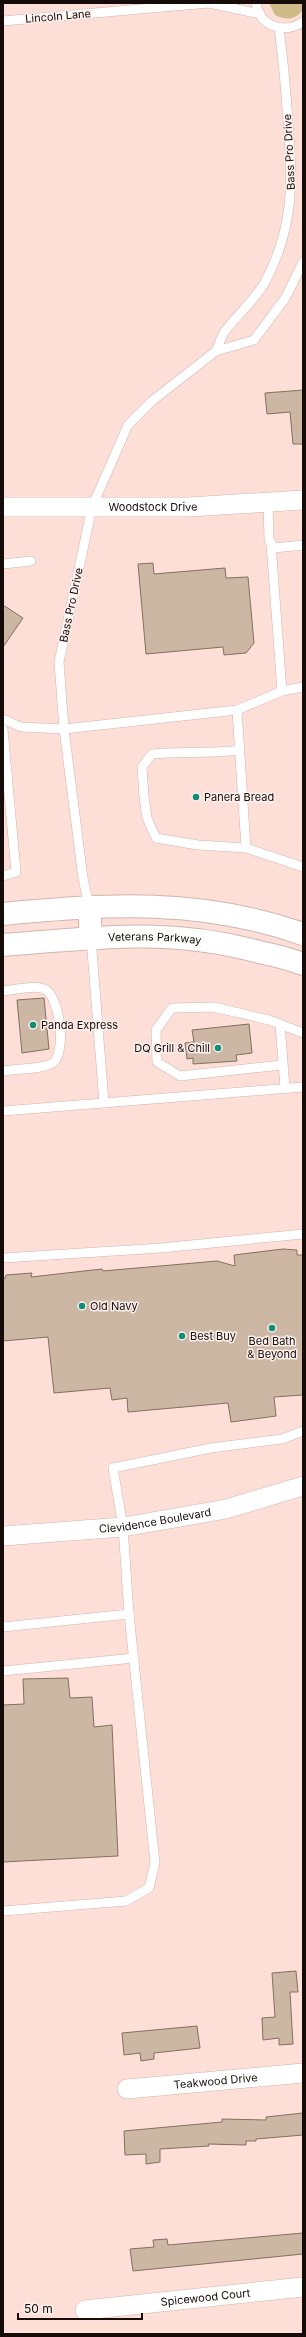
<svg xmlns="http://www.w3.org/2000/svg" width="306" height="2337" viewBox="0 0 306 2337" font-family="Inter,sans-serif">
	<rect width="100%" height="100%" fill="#fddfd7"/>
	<path fill="#cdbb88" d="M 269,3 L 303,3 L 303,9 C 296,21 285,20 275,15 Z"/>
	<g fill="#ccb6a4" stroke="#83705f">
		<polygon points="303,390 303,444 293,444 290,412 267,414 265,393"/>
		<polygon points="153,563 154,574 225,568 226,578 248,577 254,643 246,653 224,655 223,647 146,654 138,564"/>
		<polygon points="3,605 23,618 3,647"/>
		<polygon points="44,998 49,1049 22,1053 17,1000"/>
		<polygon points="249,1024 252,1053 236,1055 237,1061 193,1064 193,1058 187,1059 185,1043 194,1042 192,1030"/>
		<polygon points="283,1249 297,1250 297,1255 303,1255 303,1395 274,1397 276,1416 231,1422 228,1403 128,1412 127,1398 112,1400 110,1388 54,1393 48,1337 3,1341 3,1279 5,1278 6,1275 32,1273 31,1277 102,1269 103,1271 217,1261 235,1266 234,1255"/>
		<polygon points="68,1678 70,1698 92,1697 94,1727 112,1725 118,1856 3,1862 3,1705 24,1704 23,1679"/>
		<polygon points="296,1971 298,1992 290,1992 293,2044 279,2045 279,2038 263,2040 262,2018 275,2017 272,1973"/>
		<polygon points="197,2026 200,2048 154,2053 154,2059 141,2061 140,2053 124,2055 122,2033"/>
		<polygon points="303,2113 303,2135 256,2139 256,2141 246,2141 246,2145 208,2144 209,2146 160,2149 160,2162 146,2164 146,2154 125,2155 124,2131 222,2122 222,2119 266,2120 266,2117"/>
		<polygon points="303,2233 303,2254 133,2271 130,2249 154,2247 153,2240 167,2239 168,2245"/>
	</g>
	<g fill="none" stroke-linecap="round" stroke-linejoin="round">
		<g stroke="#d2b5ae" stroke-width="10">
			<g id="service">
				<path d="M 256,3 C 259,27 285,34 303,22"/>
				<polyline points="3,21 209,3 260,14"/>
				<path d="M 279,28 C 283,59 286,91 288,122 C 293,181 294,228 265,282 C 254,301 238,314 225,331 C 221,337 219,345 216,351 L 254,340 L 286,297 L 303,262"/>
				<polyline points="268,502 269,540 274,548 303,545"/>
				<polyline points="3,564 31,561"/>
				<polyline points="282,691 303,687"/>
				<polyline points="237,710 246,848 303,867"/>
				<polyline points="3,719 21,727 64,729 237,710 282,691 271,544"/>
				<polyline points="3,729 16,872 3,876"/>
				<path d="M 240,750 C 210,754 181,751 152,754 L 142,767 L 144,797 L 147,818 L 156,838 L 198,845 L 246,848"/>
				<polyline points="89,906 83,878 64,729 59,662 92,507 128,425 152,401 216,351"/>
				<polyline points="91,938 104,1103"/>
				<path d="M 3,991 C 15,990 35,984 46,990 C 60,999 66,1050 54,1062 C 47,1069 14,1069 3,1071"/>
				<polyline points="280,1024 285,1088"/>
				<polyline points="282,1065 180,1076 157,1062 156,1030 172,1008 213,1007 269,1020 303,1033"/>
				<polyline points="3,1111 303,1087"/>
				<polyline points="3,1258 161,1248 303,1234"/>
				<polyline points="3,1627 129,1614 123,1527 113,1468 211,1448 282,1439 303,1431"/>
				<polyline points="3,1671 134,1658"/>
				<polyline points="3,1911 126,1901 149,1888 155,1863 129,1614"/>
			</g>
		</g>
		<g stroke="#d2b5ae" stroke-width="20">
			<g id="minor">
				<path id="s1" d="M 3,507 L 188,507 L 303,500"/>
				<path id="s2" d="M 3,1536 L 123,1527 L 226,1509 L 303,1486"/>
				<path id="s3" d="M 127,2089 L 303,2073"/>
				<path id="s4" d="M 85,2310 L 303,2287"/>
			</g>
		</g>
		<g stroke="#d2b5ae" stroke-width="24">
			<polyline id="tertiary" points="89,906 91,938"/>
		</g>
		<g stroke="#d2b5ae" stroke-width="24">
			<g id="secondary">
				<path d="M 3,914 C 109,904 200,898 303,934"/>
				<path id="s5" d="M 3,945 C 95,938 168,927 259,952 C 274,955 289,959 303,964"/>
			</g>
		</g>
		<use href="#service" stroke="#fff" stroke-width="9"/>
		<use href="#minor" stroke="#fff" stroke-width="19"/>
		<use href="#tertiary" stroke="#fff" stroke-width="22"/>
		<use href="#secondary" stroke="#fff" stroke-width="22"/>
	</g>
	<g fill="#108f76" stroke="#fdf0ed" stroke-width="1.5">
		<circle cx="196" cy="797" r="4"/>
		<circle cx="33" cy="1025" r="4"/>
		<circle cx="218" cy="1048" r="4"/>
		<circle cx="82" cy="1306" r="4"/>
		<circle cx="272" cy="1328" r="4"/>
		<circle cx="182" cy="1336" r="4"/>
	</g>
	<g text-anchor="middle" stroke-width="3" stroke-linejoin="round" paint-order="stroke">
		<g font-size="11" fill="#150c09" stroke="#fdf0ed">
			<text transform="translate(58 16) rotate(-5)" y="4">Lincoln Lane</text>
			<text transform="translate(289 152) rotate(-93)" y="4">Bass Pro Drive</text>
			<text dy="4" stroke="none"><textPath href="#s1" startOffset="150">Woodstock Drive</textPath></text>
			<text transform="translate(71 605) rotate(-78)" y="4">Bass Pro Drive</text>
			<text dy="4" stroke="none"><textPath href="#s5" startOffset="152">Veterans Parkway</textPath></text>
			<text dy="4" stroke="none"><textPath href="#s2" startOffset="153">Clevidence Boulevard</textPath></text>
			<text dy="4" stroke="none"><textPath href="#s3" startOffset="89">Teakwood Drive</textPath></text>
			<text dy="4" stroke="none"><textPath href="#s4" startOffset="121">Spicewood Court</textPath></text>
		</g>
		<g font-size="11" fill="#150c09" stroke="#fdf0ed" text-anchor="start">
			<text x="204" y="801">Panera Bread</text>
			<text x="41" y="1029">Panda Express</text>
			<text x="210" y="1052" text-anchor="end">DQ Grill &amp; Chill</text>
			<text x="90" y="1310">Old Navy</text>
			<text x="190" y="1340">Best Buy</text>
			<text x="272" y="1345" text-anchor="middle">Bed Bath<tspan x="272" dy="13">&amp; Beyond</tspan></text>
		</g>
	</g>
	<rect width="306" height="2337" fill="none" stroke="#150c09" stroke-width="8"/>
	<path d="M18 2313v6h124v-6" fill="none" stroke="#150c09" stroke-width="2"/>
	<text x="24" y="2313" font-size="12" fill="#150c09" stroke="#fdf0ed" stroke-width="3" paint-order="stroke">50 m</text>
</svg>
